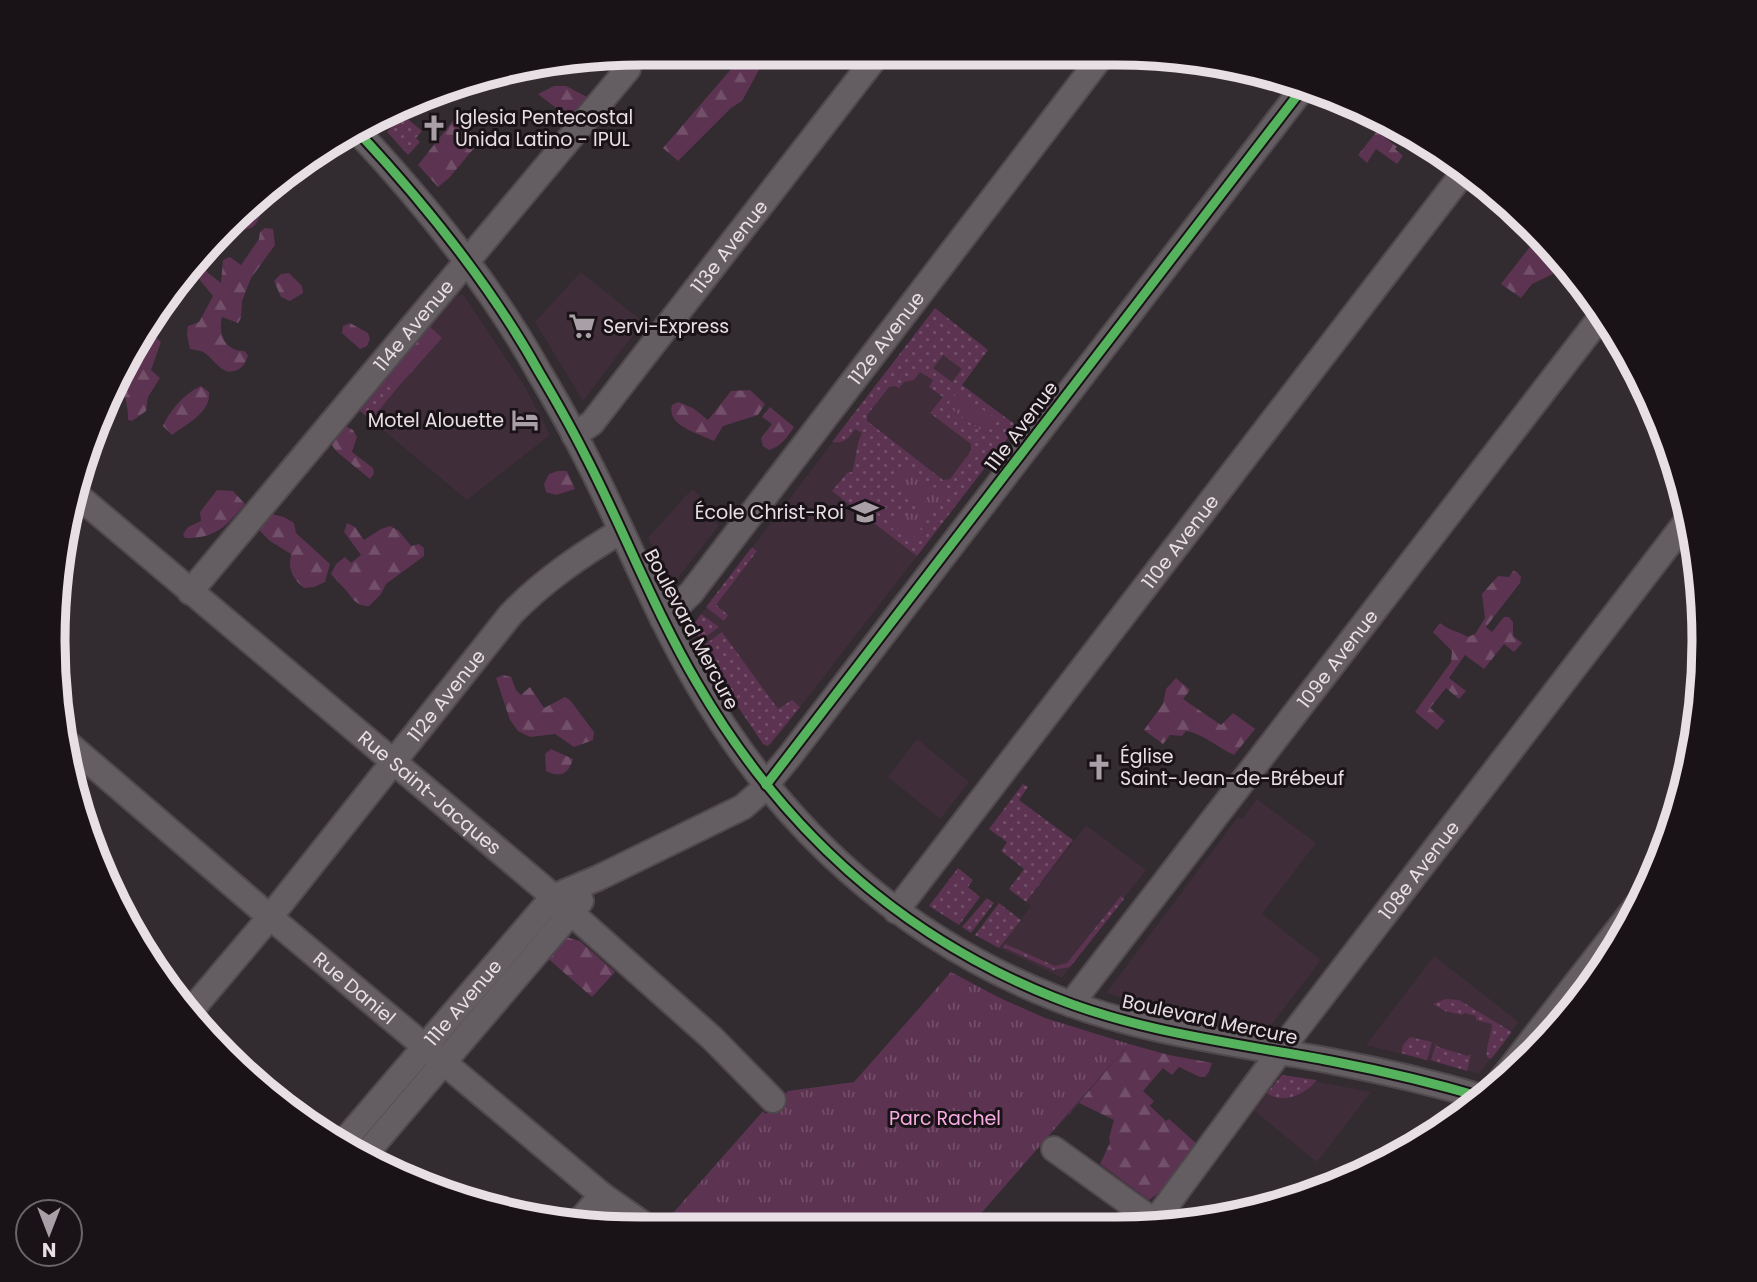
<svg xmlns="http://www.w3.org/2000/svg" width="1757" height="1282" viewBox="0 0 1757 1282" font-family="Poppins,sans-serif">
	<defs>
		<pattern id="grass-dots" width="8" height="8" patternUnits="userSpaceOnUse" patternTransform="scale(1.75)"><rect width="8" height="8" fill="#5c3351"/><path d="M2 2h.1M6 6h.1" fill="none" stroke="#73506a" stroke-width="1.8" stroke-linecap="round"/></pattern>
		<pattern id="forest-firs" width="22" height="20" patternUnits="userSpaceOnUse" patternTransform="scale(1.75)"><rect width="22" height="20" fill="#5c3351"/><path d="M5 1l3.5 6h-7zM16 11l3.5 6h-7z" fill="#73506a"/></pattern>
		<pattern id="park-tufts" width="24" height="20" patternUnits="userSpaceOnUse" patternTransform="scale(1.75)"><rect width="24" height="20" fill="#5c3351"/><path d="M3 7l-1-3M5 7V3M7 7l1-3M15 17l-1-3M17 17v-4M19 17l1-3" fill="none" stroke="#73506a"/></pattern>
	</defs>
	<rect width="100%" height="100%" fill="#322b30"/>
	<g fill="#3f2d3a">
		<polygon points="581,272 643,322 583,401 535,322"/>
		<polygon points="463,294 525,387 550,435 467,500 360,411 454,297"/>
		<polygon points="935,308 988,350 962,385 1017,426 772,744 765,746 728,692 693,625"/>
		<polygon points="692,489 700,495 697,501 702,506 707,515 719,525 672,586 648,538"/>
		<polygon points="917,739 969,782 940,819 888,777"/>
		<polygon points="1257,799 1316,843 1262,914 1321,960 1269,1028 1163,1009 1106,993 1238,817 1242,819"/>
		<polygon points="1086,825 1146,870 1062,978 999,948 1031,906 1026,902"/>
		<polygon points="1434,956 1519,1022 1479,1074 1366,1045"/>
		<polygon points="1282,1075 1371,1092 1317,1162 1254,1111"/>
	</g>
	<g fill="url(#grass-dots)" fill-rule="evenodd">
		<polygon points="403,115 422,131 416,138 420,142 408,155 387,132"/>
		<path d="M 935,308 L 988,350 L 962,385 L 1017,426 L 917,556 L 832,491 L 847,473 L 852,472 C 857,459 855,446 862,433 L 855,429 C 849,438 844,444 832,442 ZM 943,355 L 962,369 L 952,382 L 933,368 ZM 920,372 L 933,380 L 929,387 L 943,397 L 930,413 L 971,444 L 971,451 L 950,479 L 943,480 L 867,421 L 867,415 L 889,387 L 895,386 L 899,388 L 904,382 L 914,380 ZM 947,406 L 996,421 L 986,434 Z"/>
		<polygon points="386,378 398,387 371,420 360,411"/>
		<polygon points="752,547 757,551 716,605 728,615 724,621 706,607"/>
		<polygon points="701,614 719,627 700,641 693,625"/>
		<polygon points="722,632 778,709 792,700 800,707 768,746 763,744 728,692 703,646"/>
		<polygon points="1023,784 1028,787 1019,800 1073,840 1026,902 1009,889 1024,869 1001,851 1007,842 989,829"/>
		<polygon points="958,868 973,880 968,887 980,897 959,925 929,906"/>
		<polygon points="1121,896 1124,899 1070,967 1053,970 1003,947 1005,944 1055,966 1067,963"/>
		<polygon points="987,898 994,903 971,933 962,927"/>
		<polygon points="999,903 1021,920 999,948 975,935"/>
		<path d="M 1446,999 L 1459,1000 L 1512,1032 L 1491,1059 L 1487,1057 C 1485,1048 1492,1034 1492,1024 L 1476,1020 L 1476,1016 L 1465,1013 L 1462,1015 L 1445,1011 L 1433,1004 Z"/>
		<polygon points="1410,1037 1432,1042 1427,1060 1401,1053 1403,1045"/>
		<polygon points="1436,1044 1438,1047 1468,1056 1471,1054 1467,1071 1431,1060"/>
		<path d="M 1282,1075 L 1317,1080 C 1306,1094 1283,1105 1267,1093 Z"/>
	</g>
	<g fill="url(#forest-firs)">
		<polygon points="740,53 775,53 772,61 760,68 742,101 731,108 678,161 663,148 732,68"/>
		<polygon points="554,86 566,86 587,97 569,118 538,94"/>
		<polygon points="461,115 468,118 475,147 449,178 438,187 418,165 456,117"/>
		<polygon points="1377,131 1397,147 1395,149 1403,156 1397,164 1376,149 1367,163 1358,155"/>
		<path d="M 258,200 L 264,205 C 256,229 253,232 227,228 Z"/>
		<path d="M 265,228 L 273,229 L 275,245 L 251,278 L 242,301 L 241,318 L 238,323 L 222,317 C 218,335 225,350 244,351 L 248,355 C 246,361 245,365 239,369 C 221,379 215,357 201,351 C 200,351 191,349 190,349 L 187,334 L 188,326 L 199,322 L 213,296 L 189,267 L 198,253 L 211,242 L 199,258 L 208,273 L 221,283 L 223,260 L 230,257 L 241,265 L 259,239 L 260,232 Z"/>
		<polygon points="1536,239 1580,280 1574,287 1555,273 1532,284 1521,298 1501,284"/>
		<polygon points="289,273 302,286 303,293 290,301 281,297 274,281 281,274"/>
		<polygon points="350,323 368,333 370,339 367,346 360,349 342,333 343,326"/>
		<polygon points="430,327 442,338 398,387 386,378"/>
		<path d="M 148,329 L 161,342 L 151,370 L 160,378 L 148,397 L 146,411 L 132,421 L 128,420 C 128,411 127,405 125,397 C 122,387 126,378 122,368 Z"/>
		<path d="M 201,386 L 209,392 C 211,413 186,424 172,435 L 163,426 C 170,410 185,393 201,386 Z"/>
		<path d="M 750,390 L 765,404 L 758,415 L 723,426 L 714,441 C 698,433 666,426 672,405 L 678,402 L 693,408 L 708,420 L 731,391 Z"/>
		<path d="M 770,407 L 794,427 C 787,437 781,447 769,450 L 763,446 L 761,438 L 772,424 L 762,417 Z"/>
		<polygon points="346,426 353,430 357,437 352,452 373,468 374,474 370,479 337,452 331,444"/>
		<polygon points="558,471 567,471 575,489 556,495 546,492 544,484 549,474"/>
		<path d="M 217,490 L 233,491 L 245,504 C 225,527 217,538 185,538 L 183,534 L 188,527 L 201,521 L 200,512 Z"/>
		<path d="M 272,514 L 284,517 L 294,523 L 296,533 L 330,564 L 325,582 L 314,587 L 304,588 C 292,578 288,570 291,554 L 270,541 L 259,530 Z"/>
		<path d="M 347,523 L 355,527 L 364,540 L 381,529 L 390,526 L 399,531 L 411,546 L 419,544 L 424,548 L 424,556 L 386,584 L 381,594 L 369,606 C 354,606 352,596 343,587 C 339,583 335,579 331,574 L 336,564 L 345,557 L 351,563 L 361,555 L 344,532 Z"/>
		<path d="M 1513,571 L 1517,572 L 1521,577 L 1520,583 L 1486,627 L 1492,632 L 1504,617 L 1509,617 L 1513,622 L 1513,636 L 1522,643 L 1514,652 L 1504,644 L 1484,669 L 1465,655 L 1449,678 L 1466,691 L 1459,699 L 1446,688 L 1430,708 L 1445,721 L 1437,730 L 1415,712 L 1451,662 L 1452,651 L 1433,632 L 1440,623 C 1452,632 1456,630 1468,637 L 1475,634 L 1485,618 L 1482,594 L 1498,576 L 1509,577 Z"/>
		<polygon points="503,675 511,677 516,690 521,695 530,687 544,708 565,697 570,700 594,732 593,740 574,747 555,734 530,737 518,731 510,720 496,678"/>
		<path d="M 1176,678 L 1190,690 L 1183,699 L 1221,725 L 1233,713 L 1255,729 L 1234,755 C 1218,748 1204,734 1186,731 L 1182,736 L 1170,735 L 1163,744 L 1144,730 L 1163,704 L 1166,689 Z"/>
		<path d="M 551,749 L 573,759 C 568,775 560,778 546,771 L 545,754 Z"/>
		<polygon points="566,937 580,941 615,972 592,997 545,956 559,940"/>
		<polygon points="1129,1044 1169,1055 1212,1063 1209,1072 1205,1077 1200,1077 1179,1067 1172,1075 1163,1068 1143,1091 1154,1101 1150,1106 1166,1121 1169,1119 1197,1144 1159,1193 1149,1200 1100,1164 1110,1143 1109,1138 1114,1120 1079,1103 1045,1142"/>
	</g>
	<g fill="url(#park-tufts)">
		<polygon points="958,391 997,420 986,434 947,406"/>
		<polygon points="903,464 935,488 938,485 949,493 910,542 887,524 898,510 907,517 910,513 915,514 923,504 891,480"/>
		<polygon points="951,972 1000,998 1045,1018 1129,1044 970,1226 684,1228 666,1221 763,1111 766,1114 788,1091 854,1082"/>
	</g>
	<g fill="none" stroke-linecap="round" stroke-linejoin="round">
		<g stroke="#4f484d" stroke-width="28">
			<g id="minor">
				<path d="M 358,132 C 426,205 490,284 539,372 C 555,399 571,427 585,455 C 624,530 654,610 697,683 C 780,826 898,935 1053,997 C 1142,1033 1237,1043 1331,1061 C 1383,1071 1434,1083 1485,1098"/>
				<path id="s1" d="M 574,435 L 592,423 L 879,53"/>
				<path id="s2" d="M 78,496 L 541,886 L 712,1038 L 773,1100"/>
				<path id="s3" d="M 190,592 L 628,69 L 631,54"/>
				<path id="s4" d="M 663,620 L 691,593 L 1104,53"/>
				<path id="s5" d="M 64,740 L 270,917 L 602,1195 L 649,1228"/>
				<path id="s6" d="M 896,911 L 1464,172"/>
				<path id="s7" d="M 1071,1004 L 1603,314"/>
				<path id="s8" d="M 188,1014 L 270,917 L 511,614 C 544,580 581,555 621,531"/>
				<polyline points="1494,1089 1644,896"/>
				<path id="s9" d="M 340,1146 L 553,897 L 598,878 L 743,807 L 759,793 L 789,757 L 1303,88"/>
				<polyline points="1054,1149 1154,1221"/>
				<polyline points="363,1157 581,901"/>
				<polyline points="577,1224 602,1195"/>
				<path id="s10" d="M 1152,1225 L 1293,1034 L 1689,518"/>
			</g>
		</g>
		<use href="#minor" stroke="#645e62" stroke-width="24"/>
		<g stroke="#191317" stroke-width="13">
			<g id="cycleway">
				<path d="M 358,132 C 426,205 490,284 539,372 C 555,399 571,427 585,455 C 624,530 654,610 697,683 C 780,826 898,935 1053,997 C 1142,1033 1237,1043 1331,1061 C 1383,1071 1434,1083 1485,1098"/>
				<polyline points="766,785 1303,88"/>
			</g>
		</g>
		<use href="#cycleway" stroke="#56b35d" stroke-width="9"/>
	</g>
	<defs>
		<g id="church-bare" transform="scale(2.1)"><path d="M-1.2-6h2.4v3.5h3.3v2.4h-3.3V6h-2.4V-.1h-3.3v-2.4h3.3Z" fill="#a8a0a6" stroke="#191317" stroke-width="2.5" paint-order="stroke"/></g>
		<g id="supermarket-bare" transform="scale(2.1)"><path d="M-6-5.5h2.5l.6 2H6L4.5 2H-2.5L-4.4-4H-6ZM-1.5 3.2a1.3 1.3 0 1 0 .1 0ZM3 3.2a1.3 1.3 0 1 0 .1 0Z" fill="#a8a0a6" stroke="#191317" stroke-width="2.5" paint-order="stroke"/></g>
		<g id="hotel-bare" transform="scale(2.1)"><path d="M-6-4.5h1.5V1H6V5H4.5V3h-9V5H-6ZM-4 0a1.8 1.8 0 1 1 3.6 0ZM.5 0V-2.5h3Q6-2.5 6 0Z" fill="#a8a0a6" stroke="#191317" stroke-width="2.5" paint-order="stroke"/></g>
		<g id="school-bare" transform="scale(2.1)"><path d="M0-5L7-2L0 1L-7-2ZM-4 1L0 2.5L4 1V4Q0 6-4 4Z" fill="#a8a0a6" stroke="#191317" stroke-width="2.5" paint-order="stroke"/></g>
	</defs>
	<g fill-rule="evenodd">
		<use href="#church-bare" x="434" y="128"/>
		<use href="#supermarket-bare" x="582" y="326"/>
		<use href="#hotel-bare" x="525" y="420"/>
		<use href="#school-bare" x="865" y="512"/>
		<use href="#church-bare" x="1099" y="767"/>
	</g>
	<g text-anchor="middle" stroke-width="6" stroke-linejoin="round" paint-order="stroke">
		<g font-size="19" fill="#e8dfe5" stroke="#191317" text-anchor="start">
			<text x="455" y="124">Iglesia Pentecostal<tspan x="455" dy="22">Unida Latino - IPUL</tspan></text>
			<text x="603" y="333">Servi-Express</text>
			<text x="504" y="427" text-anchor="end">Motel Alouette</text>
			<text x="844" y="519" text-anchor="end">École Christ-Roi</text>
			<text x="1120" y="763">Église<tspan x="1120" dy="22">Saint-Jean-de-Brébeuf</tspan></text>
		</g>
		<g font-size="19" fill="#e8dfe5" stroke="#191317">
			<text dy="7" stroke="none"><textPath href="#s1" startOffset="245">113e Avenue</textPath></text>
			<text dy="7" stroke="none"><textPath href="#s3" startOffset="348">114e Avenue</textPath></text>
			<text dy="7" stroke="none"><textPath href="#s4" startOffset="360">112e Avenue</textPath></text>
			<text transform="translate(1021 426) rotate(-53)" y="7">111e Avenue</text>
			<text dy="7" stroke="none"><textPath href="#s6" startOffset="466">110e Avenue</textPath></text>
			<text transform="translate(692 629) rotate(62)" y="7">Boulevard Mercure</text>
			<text dy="7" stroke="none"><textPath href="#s7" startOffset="436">109e Avenue</textPath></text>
			<text dy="7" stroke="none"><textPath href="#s8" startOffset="410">112e Avenue</textPath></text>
			<text dy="7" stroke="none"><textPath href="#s2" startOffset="460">Rue Saint-Jacques</textPath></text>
			<text dy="7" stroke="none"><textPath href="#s10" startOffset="444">108e Avenue</textPath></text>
			<text dy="7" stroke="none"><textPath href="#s5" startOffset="382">Rue Daniel</textPath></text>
			<text dy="7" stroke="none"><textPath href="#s9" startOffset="189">111e Avenue</textPath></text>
			<text transform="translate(1210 1019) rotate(12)" y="7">Boulevard Mercure</text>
		</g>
		<g font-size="19" fill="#f8ace3" stroke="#191317">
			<text x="945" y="1125">Parc Rachel</text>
		</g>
	</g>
	<path d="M0 0H1757V1282H0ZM641 65H1116A576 576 0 0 1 1692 641V641A576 576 0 0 1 1116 1217H641A576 576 0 0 1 65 641V641A576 576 0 0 1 641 65Z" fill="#191317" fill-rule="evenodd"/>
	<path fill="none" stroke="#e8dfe5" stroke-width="9" d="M641 65H1116A576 576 0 0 1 1692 641V641A576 576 0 0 1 1116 1217H641A576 576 0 0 1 65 641V641A576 576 0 0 1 641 65Z"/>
	<g transform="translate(49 1233) rotate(180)"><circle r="33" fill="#191317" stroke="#6c6569" stroke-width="2"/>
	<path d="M0-5L12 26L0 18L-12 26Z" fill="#a8a0a6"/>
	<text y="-10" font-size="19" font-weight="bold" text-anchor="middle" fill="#e8dfe5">N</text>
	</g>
</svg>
